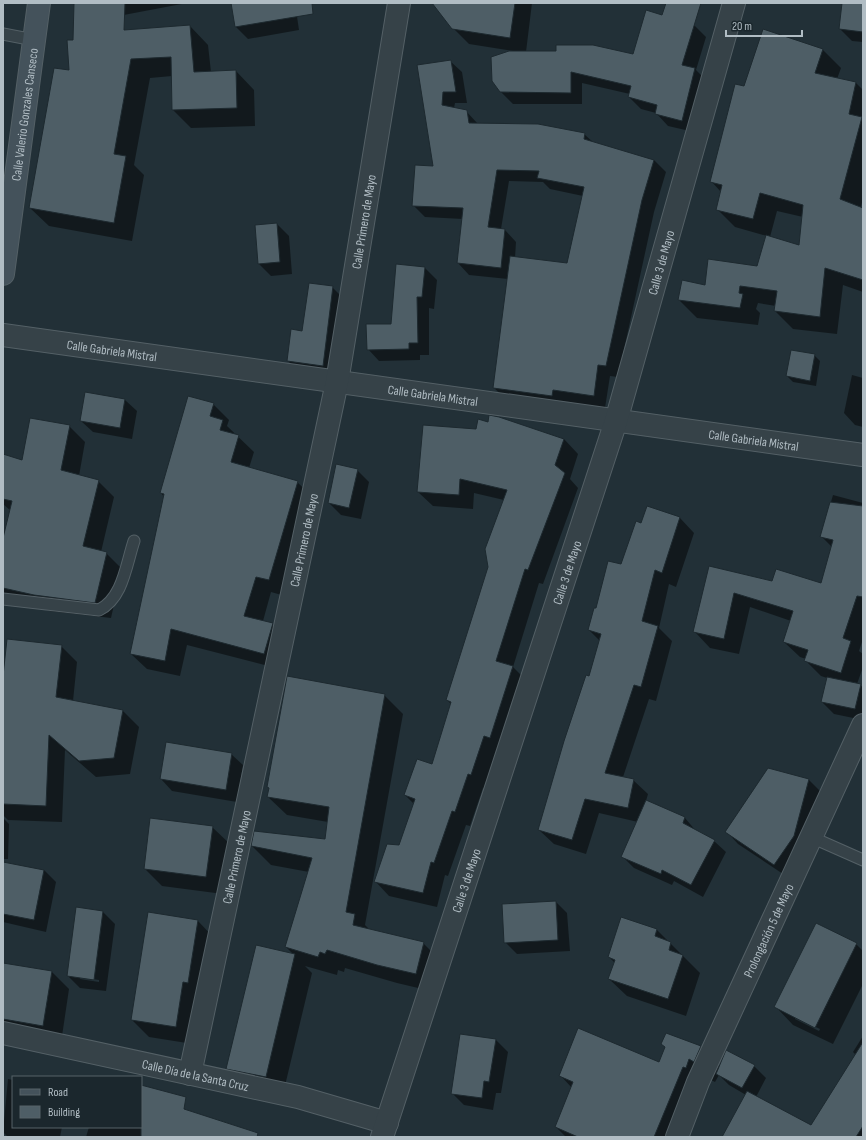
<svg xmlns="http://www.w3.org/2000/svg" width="866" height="1140" viewBox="0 0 866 1140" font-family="'Sofia Sans Condensed',sans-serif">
	<rect width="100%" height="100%" fill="#223037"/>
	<g fill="#0007" fill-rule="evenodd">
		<polygon points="78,3 187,3 92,21"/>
		<polygon points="232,3 295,3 299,30 248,39 236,27"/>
		<polygon points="440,3 532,3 526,52 634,55 694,25 706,37 696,70 707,81 694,132 668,126 656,113 641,109 629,97 630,94 582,83 582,104 513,104 501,92 492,57 513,51 469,44 453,28"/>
		<polygon points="843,3 863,3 863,42 852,41 840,29"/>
		<polygon points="190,26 208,45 211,72 236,71 254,90 255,126 191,128 172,109 172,76 150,78 134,165 144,175 132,241 49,226 30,208 70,72"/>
		<path d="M 772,33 L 823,50 L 841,68 L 837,79 L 855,82 L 863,90 L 863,198 L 860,211 L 863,214 L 863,292 L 843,285 L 837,334 L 793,329 L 775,311 L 776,306 L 758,303 L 756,309 L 760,313 L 758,325 L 697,318 L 679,300 L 706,286 L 757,267 L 767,236 L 735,227 L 717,209 L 721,192 L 711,181 L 744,87 ZM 777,211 L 803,217 L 800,247 L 770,237 Z"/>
		<path d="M 450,61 L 462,72 L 467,103 L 455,103 L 454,108 L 466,111 L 478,124 L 584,134 L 594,143 L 654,160 L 666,172 L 654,212 L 618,377 L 610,376 L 605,408 L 564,402 L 563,407 L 506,399 L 494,388 L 508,279 L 469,275 L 458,263 L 463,219 L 425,217 L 413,205 L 434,167 L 418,66 ZM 509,181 L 543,182 L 550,189 L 583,196 L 567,264 L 515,258 L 516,242 L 505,230 L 501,229 Z"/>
		<polygon points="277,224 289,236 292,274 271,276 259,264 256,226"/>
		<polygon points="425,268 437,280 434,309 429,308 429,355 420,355 420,360 379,361 368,349 392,325"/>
		<polygon points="332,287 344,299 335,377 300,373 288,361 303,332"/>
		<polygon points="814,355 820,361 816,386 793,382 787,376"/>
		<polygon points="852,375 863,378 863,427 855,425 844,413"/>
		<polygon points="125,400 137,411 132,439 93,432 81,421"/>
		<polygon points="213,404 229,420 227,426 254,452 249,468 297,482 313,497 285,596 271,592 263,621 272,624 288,639 280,669 187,645 180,676 147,669 131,654 164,497 161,493"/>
		<polygon points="69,426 85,442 79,476 98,481 114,497 101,552 106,553 122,569 111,618 50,611 9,601 3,595 3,542 11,511 3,504 3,468 23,461"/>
		<polygon points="564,439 578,454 570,479 578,488 543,584 539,583 513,667 527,681 485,789 483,788 470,826 466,825 448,876 445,875 437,907 389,896 375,881 399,846 414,804 405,795 432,766 451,704 447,700 489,567 504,500 474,493 473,509 433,506 418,492"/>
		<polygon points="357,470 369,482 361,519 341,515 329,503"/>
		<polygon points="833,495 863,503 863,639 859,651 863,654 863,667 857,684 863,687 863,720 834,714 822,702 827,678 821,676 806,661 806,659 800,657 784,642 791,621 750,607 739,654 710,648 695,632 710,567 773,582 822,585 832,547 821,536"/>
		<polygon points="648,508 680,518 694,533 676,587 669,584 659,628 672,641 656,701 649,699 623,777 633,780 648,794 646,801 685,818 696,831 714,841 726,852 703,897 674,881 672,885 634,868 622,856 638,822 599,813 586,854 554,844 539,830 600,641 589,630 597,610 642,524"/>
		<polygon points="61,646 77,662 73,701 123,711 139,727 130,774 96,777 65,750 62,822 8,820 3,815 3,683"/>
		<polygon points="384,695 403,714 365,925 370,930 423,943 442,962 435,992 397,983 345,968 344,972 338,970 337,975 305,966 312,973 283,1094 245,1086 227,1068 294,955 286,947 309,872 271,865 252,846 326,840 328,822 287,815 268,797 270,789 268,787"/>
		<polygon points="231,754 243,765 237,802 172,791 161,779"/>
		<polygon points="768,769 809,780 821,792 786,876 738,844 727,832"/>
		<polygon points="3,818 9,824 8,859 3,859"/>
		<polygon points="212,827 230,844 223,894 162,886 145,869"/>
		<polygon points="3,863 44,870 56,882 46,932 3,922"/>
		<polygon points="556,902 567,913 570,951 517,954 505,942"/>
		<path d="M 103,912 L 115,924 L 106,991 L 80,988 L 68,976 ZM 80,977 L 99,980 L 99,982 L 80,979 Z"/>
		<polygon points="198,921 215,939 193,1044 149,1037 132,1020"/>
		<polygon points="657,930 700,973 686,1016 627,996 609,979 615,963 609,957"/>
		<path d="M 856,944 L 863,951 L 863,984 L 833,1044 L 793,1025 L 776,1007 ZM 795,1017 L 820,1029 L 819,1031 L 795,1019 Z"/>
		<polygon points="3,964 52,972 69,989 61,1043 3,1034"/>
		<polygon points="863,1036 863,1137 805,1137 856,1055 853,1052"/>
		<polygon points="496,1040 508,1052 501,1093 496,1093 493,1110 464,1105 452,1093"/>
		<polygon points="700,1047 720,1066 754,1066 766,1078 756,1097 795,1137 723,1137 746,1095 729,1085 719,1075 715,1082 711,1080 707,1089 704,1088 684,1137 566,1137 556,1127 572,1088 560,1075 660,1063"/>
		<polygon points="8,1079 13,1080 13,1127 62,1127 60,1137 8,1137 3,1132"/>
		<polygon points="141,1086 182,1110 239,1137 86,1137 89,1127 141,1127"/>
	</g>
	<g fill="#4e5e66" stroke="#1d292f">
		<polygon points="74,3 125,3 124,30 190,25 194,72 236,70 237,108 172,110 171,57 131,59 114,154 126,156 114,223 29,208 54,68 69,70 67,40 73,40"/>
		<polygon points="231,3 312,3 313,14 235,27"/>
		<polygon points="432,3 515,3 510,38 452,29"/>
		<polygon points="666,3 701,3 682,65 695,68 682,121 655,114 657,105 628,97 631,86 571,72 571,93 500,92 492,81 491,57 509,51 556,51 556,45 593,45 633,54 646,10 662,15"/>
		<polygon points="842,3 863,3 863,32 839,29"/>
		<polygon points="763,29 823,49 815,73 856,82 849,114 862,117 840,199 863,208 863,280 825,268 820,317 774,311 777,291 740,286 739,293 743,294 740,308 678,300 682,280 705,285 708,259 757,266 766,235 799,245 803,205 760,193 753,219 716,210 722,185 710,182 735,84 744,86"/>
		<polygon points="451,60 456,92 443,92 442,105 467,110 469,123 538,124 585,133 584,139 654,160 642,200 606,366 598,365 594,396 553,390 552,396 493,388 510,256 567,263 584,187 537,178 539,171 497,170 488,227 505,229 501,268 457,263 463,208 412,206 415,165 433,166 417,65"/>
		<polygon points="277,223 280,262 258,264 255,225"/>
		<polygon points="396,264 425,267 422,297 417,297 418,343 409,343 409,349 367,350 366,324 391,324"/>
		<polygon points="309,283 333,286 323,366 287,361 291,329 302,331"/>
		<polygon points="791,350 815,354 810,381 786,376"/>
		<polygon points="85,392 125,399 120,428 80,421"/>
		<polygon points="188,396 214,403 210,416 223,420 220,430 239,435 231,462 298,481 269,580 256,577 244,616 273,623 264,654 171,629 165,661 130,654 164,494 160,493"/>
		<polygon points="489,415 499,417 564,439 555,465 565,473 528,570 525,569 496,661 513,666 490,738 484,736 471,775 468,774 455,812 452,811 434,863 431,862 423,893 374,882 387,844 399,845 415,799 404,795 417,759 432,764 451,702 446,700 488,567 485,549 507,490 460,479 459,495 417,492 423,425 476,429 478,419 488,422"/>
		<polygon points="30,418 70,425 61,470 99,480 83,546 107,552 95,603 34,595 3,588 3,538 12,501 3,499 3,454 22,460"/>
		<polygon points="336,464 358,469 349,508 328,503"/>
		<polygon points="830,502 863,506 863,597 857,596 843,638 851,641 841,673 804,661 808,650 783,642 793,611 734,593 724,639 693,632 709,566 772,581 776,569 821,583 833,540 820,537"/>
		<polygon points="647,506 680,517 662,573 655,570 642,621 658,626 641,687 634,685 605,773 634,779 628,808 585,799 572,840 538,830 564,741 586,675 589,676 601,634 588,630 594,608 596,608 608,561 621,564 636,521 641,523"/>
		<polygon points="7,639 62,645 56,697 123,710 114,758 79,761 49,735 46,806 3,804 3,676"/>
		<polygon points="287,676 385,694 346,912 355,914 353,925 424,942 416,974 377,965 327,950 325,954 320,952 318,957 285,947 312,858 251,846 254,831 325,839 329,807 267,797 269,788 267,787"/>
		<polygon points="827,677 861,684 855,709 821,702"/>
		<polygon points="166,742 232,753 226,790 160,779"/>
		<polygon points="768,768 809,779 794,836 774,865 725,832"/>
		<polygon points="646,800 685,817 683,823 715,840 691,885 662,870 661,874 621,857"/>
		<polygon points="150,818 213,826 206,877 144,869"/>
		<polygon points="3,862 44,870 34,920 3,914"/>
		<polygon points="556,901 558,940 504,943 502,904"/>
		<polygon points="76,907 103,911 94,980 67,976"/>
		<polygon points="148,912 198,920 188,983 183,982 176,1027 131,1020"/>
		<polygon points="621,917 657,929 655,936 671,942 669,950 683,955 668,999 608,979 615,960 608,957"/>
		<polygon points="816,923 857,943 815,1028 774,1007"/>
		<polygon points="256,945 295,954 266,1077 226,1069"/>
		<polygon points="3,963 52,971 43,1026 3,1019"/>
		<polygon points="578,1028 659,1062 665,1047 661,1044 666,1033 701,1046 694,1062 689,1059 686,1068 683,1067 654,1137 578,1137 555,1127 573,1082 559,1076"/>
		<polygon points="460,1034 496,1039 489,1082 484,1081 482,1098 451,1094"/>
		<polygon points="863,1042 863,1126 856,1137 722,1137 747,1091 811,1125"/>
		<polygon points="726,1050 755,1065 742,1088 716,1074"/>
		<polygon points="141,1085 186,1097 184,1109 258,1133 257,1137 141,1137"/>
	</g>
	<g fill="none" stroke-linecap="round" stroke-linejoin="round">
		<g stroke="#546066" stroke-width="13">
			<g id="lane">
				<polyline points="3,34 34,40"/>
				<path d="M 3,599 L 99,610 C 123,598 126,565 134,541"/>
				<polyline points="811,837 863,860"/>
			</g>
		</g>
		<g stroke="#546066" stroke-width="24">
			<g id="street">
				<path id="s1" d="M 3,335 L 863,455"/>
				<path id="s2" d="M 3,1033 L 298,1097 L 387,1123"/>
				<path id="s3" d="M 190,1074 L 337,382 L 399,3"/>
				<path id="s4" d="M 382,1137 L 616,421 L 734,3"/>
				<path id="s5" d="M 677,1137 L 698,1082 L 863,725"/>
			</g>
		</g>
		<g stroke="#546066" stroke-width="24">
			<g id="secondary">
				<path id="s6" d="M 3,274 L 39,3"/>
			</g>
		</g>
		<use href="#lane" stroke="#364248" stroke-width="11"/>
		<use href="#street" stroke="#364248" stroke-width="22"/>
		<use href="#secondary" stroke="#44525b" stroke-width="22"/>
	</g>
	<g text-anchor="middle" stroke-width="3.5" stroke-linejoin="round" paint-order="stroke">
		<g font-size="13" fill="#b1bdc4" stroke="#1b272d">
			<text dy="5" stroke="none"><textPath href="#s6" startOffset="161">Calle Valerio Gonzales Canseco</textPath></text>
			<text dy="5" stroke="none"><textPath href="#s3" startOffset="870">Calle Primero de Mayo</textPath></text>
			<text dy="5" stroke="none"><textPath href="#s4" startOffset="918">Calle 3 de Mayo</textPath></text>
			<text dy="5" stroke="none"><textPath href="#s1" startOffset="110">Calle Gabriela Mistral</textPath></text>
			<text dy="5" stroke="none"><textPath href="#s1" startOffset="434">Calle Gabriela Mistral</textPath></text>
			<text dy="5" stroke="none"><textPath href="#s1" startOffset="758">Calle Gabriela Mistral</textPath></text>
			<text dy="5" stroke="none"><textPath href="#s3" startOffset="546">Calle Primero de Mayo</textPath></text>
			<text dy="5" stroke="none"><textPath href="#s4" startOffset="594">Calle 3 de Mayo</textPath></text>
			<text dy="5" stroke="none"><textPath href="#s3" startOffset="222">Calle Primero de Mayo</textPath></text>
			<text dy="5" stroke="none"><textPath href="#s4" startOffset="270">Calle 3 de Mayo</textPath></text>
			<text dy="5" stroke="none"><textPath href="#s5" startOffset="226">Prolongación 5 de Mayo</textPath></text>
			<text dy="5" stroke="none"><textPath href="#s2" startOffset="197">Calle Día de la Santa Cruz</textPath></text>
		</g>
	</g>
	<rect width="866" height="1140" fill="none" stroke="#b1bdc4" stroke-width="8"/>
	<rect x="12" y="1076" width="130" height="52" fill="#1b272d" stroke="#576369"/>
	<rect x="20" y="1089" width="20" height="6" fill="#44525b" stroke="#576369"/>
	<text x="48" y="1096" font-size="12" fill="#b1bdc4">Road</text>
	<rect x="20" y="1106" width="20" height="12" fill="#4e5e66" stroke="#576369"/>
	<text x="48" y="1116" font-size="12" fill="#b1bdc4">Building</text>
	<path d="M726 30v6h76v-6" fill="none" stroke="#b1bdc4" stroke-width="2"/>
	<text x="732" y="30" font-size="12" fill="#b1bdc4" stroke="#1b272d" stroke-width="3" paint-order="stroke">20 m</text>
</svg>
